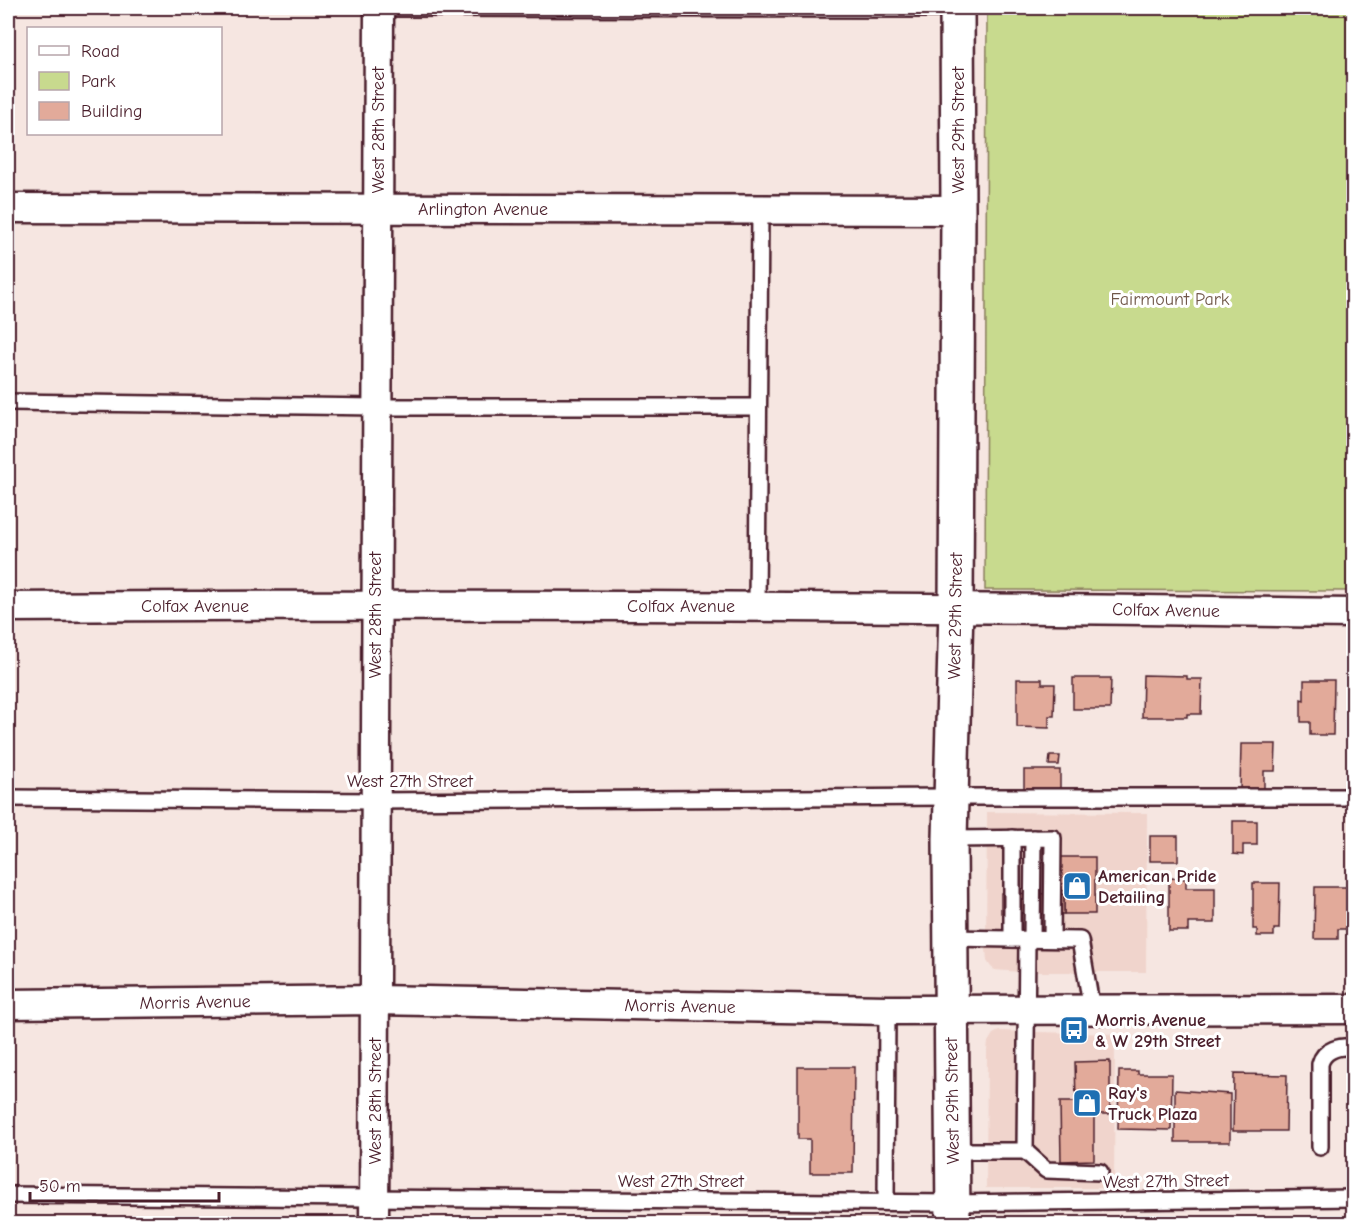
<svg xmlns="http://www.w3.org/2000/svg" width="1361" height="1231" viewBox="0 0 1361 1231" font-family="'Comic Neue',sans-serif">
	<rect width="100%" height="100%" fill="#f6e6e1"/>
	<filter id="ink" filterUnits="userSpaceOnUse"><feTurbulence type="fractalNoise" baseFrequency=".0167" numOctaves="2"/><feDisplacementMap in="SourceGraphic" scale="12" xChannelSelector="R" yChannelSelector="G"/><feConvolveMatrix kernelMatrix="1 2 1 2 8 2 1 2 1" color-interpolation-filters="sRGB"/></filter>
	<g filter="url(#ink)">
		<g fill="#f0d4cc">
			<polygon points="987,812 1147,813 1146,972 1020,972 995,970 991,967 987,961 986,949"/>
			<polygon points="999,1031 1115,1034 1114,1188 986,1188 987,1051 988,1042 993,1034"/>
		</g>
		<polygon fill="#c8da8e" stroke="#897c5c" stroke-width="1.5" points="987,8 1353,8 1353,591 985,590"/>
		<g fill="#e2aa9a" stroke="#4a1f2b" stroke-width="1.5">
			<polygon points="1143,675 1187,676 1187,679 1202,679 1201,714 1187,714 1187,717 1142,717"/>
			<polygon points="1073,678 1111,678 1110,709 1073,709"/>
			<polygon points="1017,679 1042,679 1042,684 1055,684 1054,716 1049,716 1049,728 1017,727"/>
			<polygon points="1304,680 1334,680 1333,735 1310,735 1310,722 1301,722 1301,699 1304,700"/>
			<polygon points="1241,744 1276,744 1275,771 1264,771 1264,792 1240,791"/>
			<polygon points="1050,756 1060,756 1059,765 1049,765"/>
			<rect x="1024" y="770" width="36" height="25"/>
			<polygon points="1233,821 1257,821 1257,845 1243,845 1243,855 1233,854"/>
			<rect x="1150" y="836" width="28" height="25"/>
			<polygon points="1060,857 1095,857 1095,914 1064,914 1064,891 1060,889"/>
			<polygon points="1169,878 1186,879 1186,888 1215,888 1215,923 1188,923 1188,931 1169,931"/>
			<polygon points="1253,883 1280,883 1279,929 1274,929 1274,936 1257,936 1257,929 1253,929"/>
			<polygon points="1315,887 1348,887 1348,929 1338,929 1338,939 1314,939"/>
			<polygon points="1001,893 1064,894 1064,914 1001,913"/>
			<polygon points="1110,1061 1110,1114 1094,1114 1094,1160 1061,1161 1060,1102 1076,1102 1075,1062"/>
			<polygon points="798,1067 854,1067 853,1173 810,1173 810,1139 798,1139"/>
			<polygon points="1119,1071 1138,1071 1138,1074 1172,1074 1171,1130 1118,1129"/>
			<polygon points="1234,1074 1287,1075 1286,1131 1233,1131"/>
			<polygon points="1175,1090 1230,1094 1230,1142 1175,1142"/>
		</g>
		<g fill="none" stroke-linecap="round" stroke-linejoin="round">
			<g stroke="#4a1f2b" stroke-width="20">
				<g id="service">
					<polyline points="384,8 957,9"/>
					<polyline points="8,402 378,407 758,407"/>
					<polyline points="757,607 760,211"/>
					<polyline points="8,798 374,801 950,797 1354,797"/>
					<polyline points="950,839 1053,838 1052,939"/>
					<polyline points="950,938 1080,940 1092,1010"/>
					<polyline points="1012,939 1012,838"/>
					<polyline points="1032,939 1033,838"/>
					<path d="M 1320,1147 L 1320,1064 C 1324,1049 1340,1046 1354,1047"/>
					<polyline points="952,1151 1025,1151 1027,939"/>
					<polyline points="1025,1151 1046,1170 1100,1172"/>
					<polyline points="8,1195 953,1203 1354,1198"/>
					<polyline points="886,1202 887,1010"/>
				</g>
			</g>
			<g stroke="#4a1f2b" stroke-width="33">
				<g id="minor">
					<polyline points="8,208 958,210"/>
					<path d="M 8,607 C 456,604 905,606 1354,613"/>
					<polyline points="8,1004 375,1000 887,1010 1354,1009"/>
					<path d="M 374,1224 C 375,818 377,413 379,8"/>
				</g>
			</g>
			<g stroke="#4a1f2b" stroke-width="38">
				<polyline id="tertiary" points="953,1224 950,839 956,607 958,210 957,8"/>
			</g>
			<use href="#service" stroke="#fff" stroke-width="15"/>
			<use href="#minor" stroke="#fff" stroke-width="28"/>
			<use href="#tertiary" stroke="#fff" stroke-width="33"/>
		</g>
	</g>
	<defs>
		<g id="shop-square" transform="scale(1.5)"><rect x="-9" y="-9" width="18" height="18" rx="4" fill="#1f6fb2" stroke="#fff"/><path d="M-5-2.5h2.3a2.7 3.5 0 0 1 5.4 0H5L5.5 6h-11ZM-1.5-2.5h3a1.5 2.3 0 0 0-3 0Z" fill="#fff"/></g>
		<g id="bus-square" transform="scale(1.5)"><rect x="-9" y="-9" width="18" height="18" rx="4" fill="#1f6fb2" stroke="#fff"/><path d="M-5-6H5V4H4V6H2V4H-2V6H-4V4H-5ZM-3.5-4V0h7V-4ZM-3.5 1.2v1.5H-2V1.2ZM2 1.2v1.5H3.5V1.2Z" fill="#fff"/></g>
	</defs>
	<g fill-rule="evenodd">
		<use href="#shop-square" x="1077" y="886"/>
		<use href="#bus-square" x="1074" y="1030"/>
		<use href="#shop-square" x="1087" y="1103"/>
	</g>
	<g text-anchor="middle" stroke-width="6" stroke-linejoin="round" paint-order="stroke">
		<g font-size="18" fill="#4a1f2b" stroke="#fff">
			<text transform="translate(378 130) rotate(-90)" y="6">West 28th Street</text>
			<text transform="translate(958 130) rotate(-90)" y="6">West 29th Street</text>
			<text x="483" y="215">Arlington Avenue</text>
			<text x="195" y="612">Colfax Avenue</text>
			<text x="681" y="612">Colfax Avenue</text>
			<text transform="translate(1166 610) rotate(1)" y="6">Colfax Avenue</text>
			<text transform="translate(375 615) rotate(-90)" y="6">West 28th Street</text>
			<text transform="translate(955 616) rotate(-89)" y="6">West 29th Street</text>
			<text x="410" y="787">West 27th Street</text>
			<text transform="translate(195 1002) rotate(-1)" y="6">Morris Avenue</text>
			<text transform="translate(680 1006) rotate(1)" y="6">Morris Avenue</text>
			<text transform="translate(375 1101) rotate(-90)" y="6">West 28th Street</text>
			<text transform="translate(952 1101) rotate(-91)" y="6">West 29th Street</text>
			<text x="681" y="1187">West 27th Street</text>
			<text transform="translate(1166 1181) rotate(-1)" y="6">West 27th Street</text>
		</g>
		<g font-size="18" fill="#705749" stroke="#fff">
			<text x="1170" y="305">Fairmount Park</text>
		</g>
		<g font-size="18" font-weight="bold" fill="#4a1f2b" stroke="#fff" text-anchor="start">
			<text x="1098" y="882">American Pride<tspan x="1098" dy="21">Detailing</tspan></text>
			<text x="1095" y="1026">Morris Avenue<tspan x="1095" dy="21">&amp; W 29th Street</tspan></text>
			<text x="1108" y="1099">Ray's<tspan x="1108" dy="21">Truck Plaza</tspan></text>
		</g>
	</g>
	<rect width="1361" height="1231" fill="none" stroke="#fff" stroke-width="30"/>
	<rect x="15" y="15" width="1331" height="1201" fill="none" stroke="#4a1f2b" stroke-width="2" filter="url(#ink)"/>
	<rect x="27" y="27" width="195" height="108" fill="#ffffff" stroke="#b7a5aa" stroke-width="1.5"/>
	<rect x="39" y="46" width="30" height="9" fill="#ffffff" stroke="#b7a5aa" stroke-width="1.5"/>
	<text x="81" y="57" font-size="18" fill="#4a1f2b">Road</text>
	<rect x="39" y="72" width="30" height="18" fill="#c8da8e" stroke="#b7a5aa" stroke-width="1.5"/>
	<text x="81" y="87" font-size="18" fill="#4a1f2b">Park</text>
	<rect x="39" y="102" width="30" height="18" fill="#e2aa9a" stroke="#b7a5aa" stroke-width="1.5"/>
	<text x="81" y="117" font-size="18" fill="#4a1f2b">Building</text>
	<path d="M30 1192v9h189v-9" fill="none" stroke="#4a1f2b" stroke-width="3"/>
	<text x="39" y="1192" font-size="18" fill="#4a1f2b" stroke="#ffffff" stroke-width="4.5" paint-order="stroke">50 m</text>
</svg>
